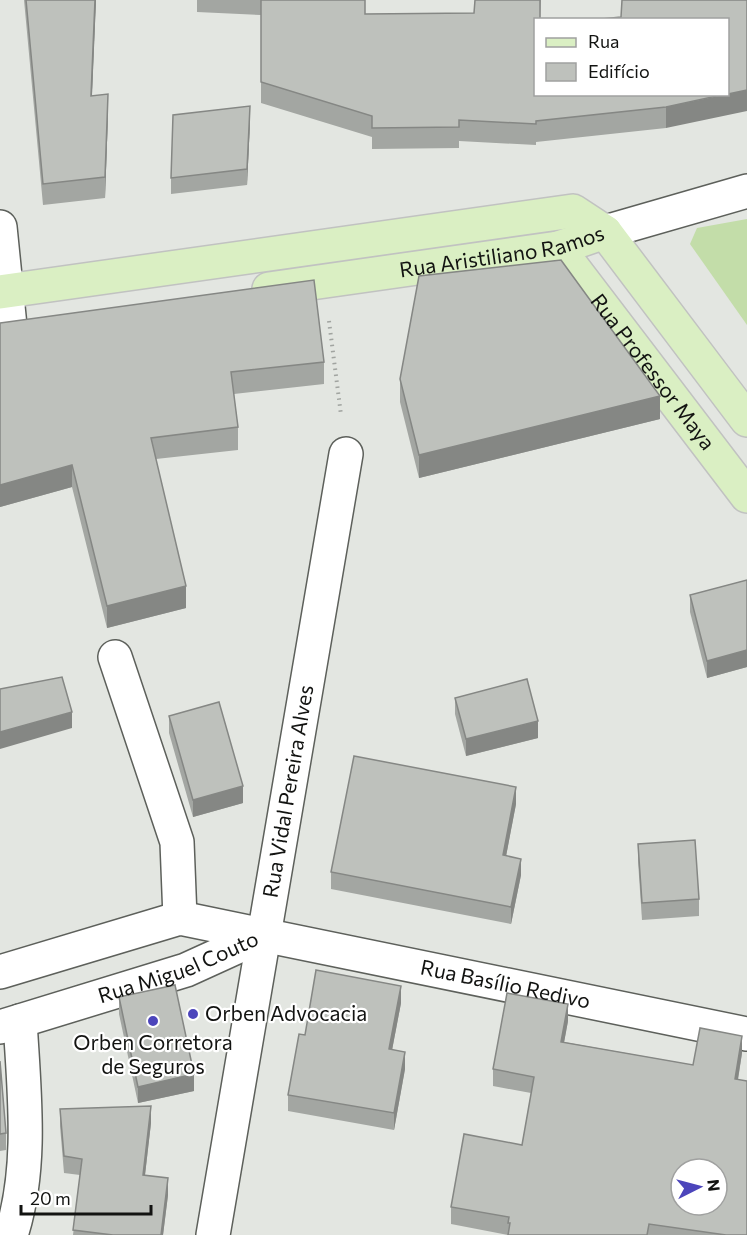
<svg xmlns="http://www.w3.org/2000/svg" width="747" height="1235" viewBox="0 0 747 1235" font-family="Commissioner,sans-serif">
	<rect width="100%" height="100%" fill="#e3e6e1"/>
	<polygon fill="#c3dda9" points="747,219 747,325 690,244 697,228"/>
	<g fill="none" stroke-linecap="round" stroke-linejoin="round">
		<g stroke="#5d605b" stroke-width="36">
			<g id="minor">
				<polyline points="0,227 10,326"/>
				<polyline points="605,232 747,191"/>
				<polyline points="115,657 177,842 180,918"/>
				<path id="s1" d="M 0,972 L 180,918 L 747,1034"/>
				<path id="s2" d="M 0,1027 L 186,970 L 265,934"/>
				<path d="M 11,1235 C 33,1167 24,1091 20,1021"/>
				<path id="s3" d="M 213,1235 L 346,454"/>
			</g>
		</g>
		<g stroke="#c1c2c1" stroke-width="36">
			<g id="major">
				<path id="s4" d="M 558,248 L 747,496"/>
				<path id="s5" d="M 269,289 L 558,248 L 605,232"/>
				<polyline points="0,292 573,211 605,232 747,420"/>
			</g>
		</g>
		<polyline stroke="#a1a4a0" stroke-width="4" stroke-dasharray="1.5 4.5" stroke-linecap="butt" points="329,321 341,415"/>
		<use href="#minor" stroke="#fff" stroke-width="33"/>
		<use href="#major" stroke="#daefc3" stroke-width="33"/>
	</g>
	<g fill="#a3a6a2">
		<polygon points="24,0 96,0 92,96 108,115 105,198 43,205"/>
		<polygon points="197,0 365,0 365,14 474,13 475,0 541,0 536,94 621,17 747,0 666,128 536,142 536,145 459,141 459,148 372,149 372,137 261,103 261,15 197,12"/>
		<polygon points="250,122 247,185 171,194 171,178"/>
		<polygon points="0,323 324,362 324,384 234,394 238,427 238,450 156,459 186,608 107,628 72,487 0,507"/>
		<polygon points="400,379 660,419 419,478 400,402"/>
		<polygon points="747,580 747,667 707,678 690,612 690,595"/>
		<polygon points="455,698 538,738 466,756 455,714"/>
		<polygon points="169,716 243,803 193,817 169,733"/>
		<polygon points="516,804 506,856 521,875 511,924 331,889 331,872"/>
		<polygon points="638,844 699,899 699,916 642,920 638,861"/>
		<polygon points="119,997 194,1091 138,1103 119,1014"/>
		<polygon points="401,1003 392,1050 405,1069 394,1130 288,1111 288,1095 305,1035"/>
		<polygon points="568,1021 564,1042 693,1065 742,1053 738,1080 747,1235 508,1235 451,1224 451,1207 522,1145 531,1093 493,1086 493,1069"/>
		<polygon points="0,1061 6,1133 6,1150 0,1151"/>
		<polygon points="60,1109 151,1123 145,1175 168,1195 163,1235 73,1235 80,1175 64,1173 60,1126"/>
	</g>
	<g fill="#858784">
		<polygon points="95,0 96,0 91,117 91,96"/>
		<polygon points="747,90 747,111 666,128 666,107"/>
		<polygon points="108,94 108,115 105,198 105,177"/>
		<polygon points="250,106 250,122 247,185 247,169"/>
		<polygon points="660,396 660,419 419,478 419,455"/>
		<polygon points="72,465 72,487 0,507 0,485"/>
		<polygon points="186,586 186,608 107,628 107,606"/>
		<polygon points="747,650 747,667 707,678 707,661"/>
		<polygon points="72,712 72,728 0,749 0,732"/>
		<polygon points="538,721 538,738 466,756 466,739"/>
		<polygon points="243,786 243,803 193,817 193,800"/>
		<polygon points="516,787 516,804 503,872 503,855"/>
		<polygon points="521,859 521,875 511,924 511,907"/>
		<polygon points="401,986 401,1003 389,1066 389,1049"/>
		<polygon points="568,1004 568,1021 561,1059 561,1042"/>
		<polygon points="742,1036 742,1053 735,1097 735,1079"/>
		<polygon points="405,1052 405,1069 394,1130 394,1113"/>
		<polygon points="194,1074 194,1091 138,1103 138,1087"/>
		<polygon points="151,1106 151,1123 143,1192 143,1175"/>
		<polygon points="168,1178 168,1195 163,1235 161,1235"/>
	</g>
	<g fill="#bec1bc" stroke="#858784" stroke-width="1.5" fill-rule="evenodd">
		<polygon points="26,0 95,0 91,96 108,94 105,177 43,184"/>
		<polygon points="261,0 365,0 365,14 474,13 475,0 540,0 540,20 536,20 536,94 726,94 666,107 536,121 536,124 459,120 459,127 372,128 372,116 261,82"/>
		<polygon points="622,0 747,0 747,90 728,94 728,20 592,20 621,17"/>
		<polygon points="250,106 247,169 171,178 173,115"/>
		<polygon points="561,260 660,396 419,455 400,379 419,276"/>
		<polygon points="314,280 324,362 231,372 238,427 151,438 186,586 107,606 72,465 0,485 0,323"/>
		<polygon points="747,580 747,650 707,661 690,595"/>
		<polygon points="62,677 72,712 0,732 0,689"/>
		<polygon points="527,679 538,721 466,739 455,698"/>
		<polygon points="219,702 243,786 193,800 169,716"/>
		<polygon points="354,756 516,787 503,855 521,859 511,907 331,872"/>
		<polygon points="695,840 699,899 642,903 638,844"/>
		<polygon points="316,970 401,986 389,1049 405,1052 394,1113 288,1095 299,1034 305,1035"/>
		<polygon points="175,985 194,1074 138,1087 119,997"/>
		<path d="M 507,993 L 568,1004 L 561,1042 L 693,1065 L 700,1028 L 742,1036 L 735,1079 L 747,1081 L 747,1235 L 726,1235 L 649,1224 L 647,1235 L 508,1235 L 510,1223 L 508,1223 L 509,1217 L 451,1207 L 464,1134 L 522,1145 L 534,1077 L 493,1069 ZM 681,1169 L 717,1169 L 717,1205 L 681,1205 Z"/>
		<polygon points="0,1061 6,1133 0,1134"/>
		<polygon points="151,1106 143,1175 168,1178 161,1235 113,1235 73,1230 82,1159 64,1156 60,1109"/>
	</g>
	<g fill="#4c45bb" stroke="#fff" stroke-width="2">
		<circle cx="193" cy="1014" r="6"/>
		<circle cx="153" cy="1021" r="6"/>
	</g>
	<g text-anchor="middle" stroke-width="4.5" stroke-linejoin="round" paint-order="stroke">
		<g font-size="21" fill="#121311" stroke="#fff">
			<text dy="7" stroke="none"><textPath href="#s5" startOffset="236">Rua Aristiliano Ramos</textPath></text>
			<text dy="7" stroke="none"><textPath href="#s4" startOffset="156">Rua Professor Maya</textPath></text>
			<text dy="7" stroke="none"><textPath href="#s3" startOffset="450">Rua Vidal Pereira Alves</textPath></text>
			<text dy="7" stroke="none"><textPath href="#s2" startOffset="188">Rua Miguel Couto</textPath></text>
			<text dy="7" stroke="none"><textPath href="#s1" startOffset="520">Rua Basílio Redivo</textPath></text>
		</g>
		<g font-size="21" fill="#121311" stroke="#fff" text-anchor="start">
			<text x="205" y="1021">Orben Advocacia</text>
			<text x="153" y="1050" text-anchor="middle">Orben Corretora<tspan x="153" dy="24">de Seguros</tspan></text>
		</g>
	</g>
	<rect x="534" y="18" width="195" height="78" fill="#ffffff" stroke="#a0a1a0" stroke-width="1.5"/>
	<rect x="546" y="38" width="30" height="9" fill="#daefc3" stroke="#a0a1a0" stroke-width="1.5"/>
	<text x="588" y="48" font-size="18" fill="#121311">Rua</text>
	<rect x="546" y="63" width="30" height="18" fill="#bec1bc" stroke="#a0a1a0" stroke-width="1.5"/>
	<text x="588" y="78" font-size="18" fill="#121311">Edifício</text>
	<g transform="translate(699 1187) rotate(84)"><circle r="28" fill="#ffffff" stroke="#a0a1a0" stroke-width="1.5"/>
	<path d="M0-4.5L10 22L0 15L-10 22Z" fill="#4c45bb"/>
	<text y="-9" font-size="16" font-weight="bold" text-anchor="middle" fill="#121311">N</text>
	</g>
	<path d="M21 1205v9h130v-9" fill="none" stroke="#121311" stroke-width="3"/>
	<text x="30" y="1205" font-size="18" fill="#121311" stroke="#ffffff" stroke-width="4.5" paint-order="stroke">20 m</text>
</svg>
